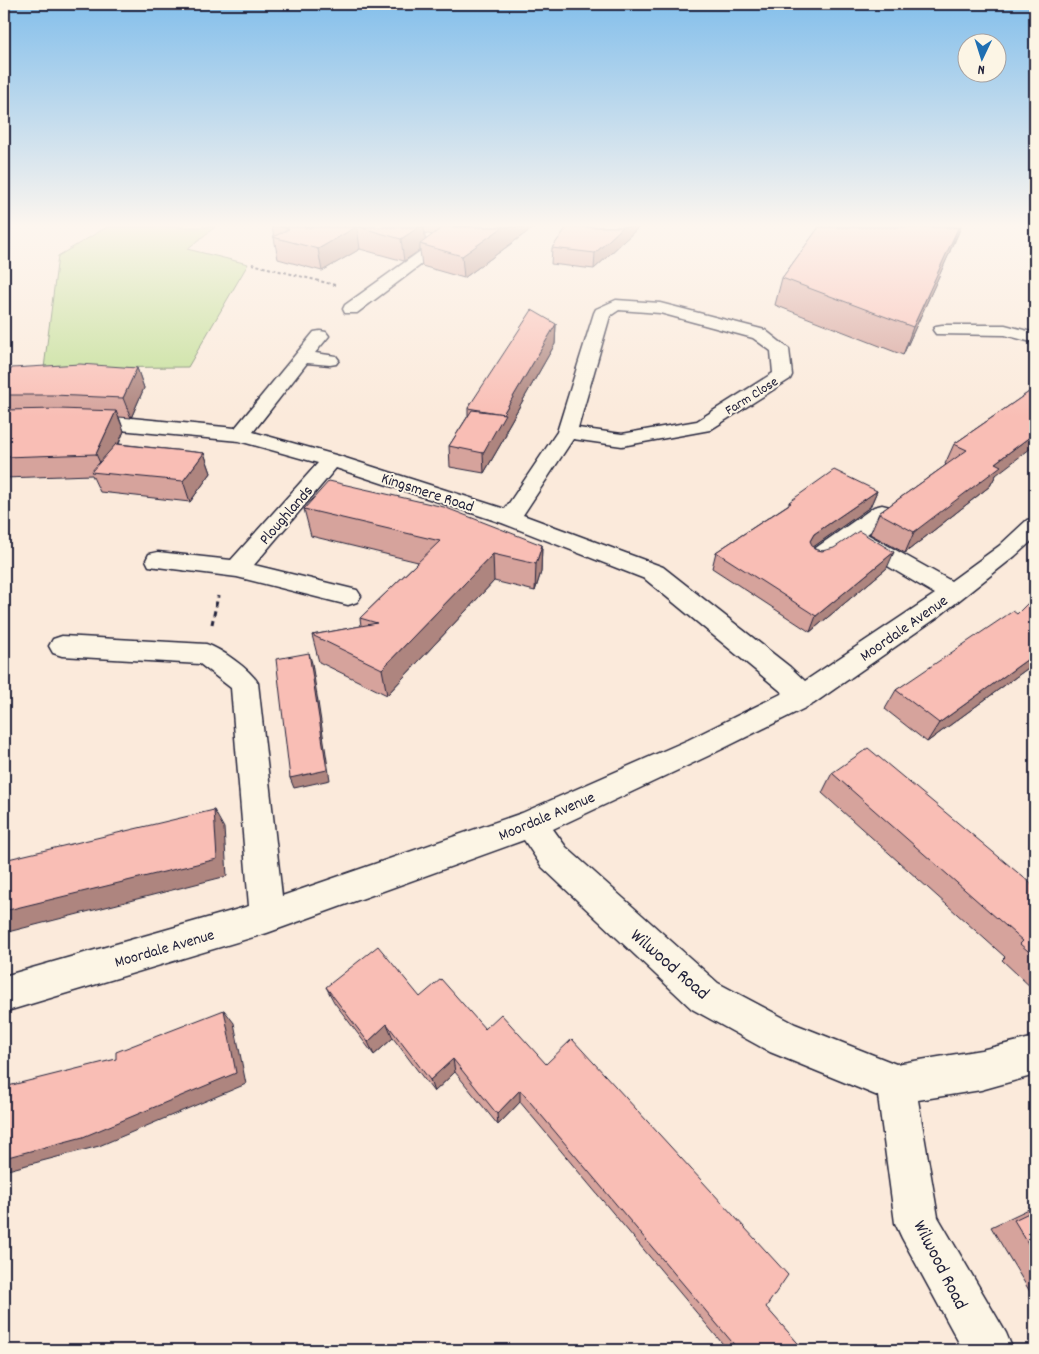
<svg xmlns="http://www.w3.org/2000/svg" width="1039" height="1354" viewBox="0 0 1039 1354" font-family="Dekko,sans-serif">
	<rect width="100%" height="100%" fill="#fbeadb"/>
	<filter id="ink" filterUnits="userSpaceOnUse"><feTurbulence type="fractalNoise" baseFrequency=".02" numOctaves="2"/><feDisplacementMap in="SourceGraphic" scale="10" xChannelSelector="R" yChannelSelector="G"/><feConvolveMatrix kernelMatrix="1 2 1 2 8 2 1 2 1" color-interpolation-filters="sRGB"/></filter>
	<g filter="url(#ink)">
		<polygon fill="#c3df97" stroke="#728069" points="107,227 215,227 187,249 248,264 188,367 44,368 58,256"/>
		<g fill="none" stroke-linecap="round" stroke-linejoin="round">
			<g stroke="#22223b" stroke-width="3">
				<g id="minor">
					<polygon points="454,227 471,227 357,313 345,313 343,309 345,305"/>
					<path d="M 616,300 L 660,303 L 765,330 L 789,349 L 792,375 L 790,379 L 710,430 L 622,446 L 573,439 L 523,515 L 663,567 L 790,667 L 805,681 L 935,594 L 852,545 C 839,555 827,568 810,564 L 806,558 L 810,552 L 874,507 L 882,505 L 890,507 L 893,512 L 890,517 L 867,534 L 951,581 L 999,546 L 1027,520 L 1035,518 L 1035,538 L 1015,556 L 938,617 L 813,704 L 708,756 L 553,829 L 566,847 L 718,983 L 795,1024 L 896,1064 L 981,1050 L 1035,1037 L 1035,1075 L 981,1090 L 918,1100 L 938,1217 L 1006,1333 L 1013,1350 L 963,1350 L 902,1238 L 895,1223 L 878,1096 L 770,1052 L 692,1009 L 542,867 L 524,840 L 267,933 L 4,1012 L 4,976 L 249,906 L 231,688 L 200,664 L 62,656 L 53,653 L 49,646 L 53,639 L 62,636 L 206,644 C 221,649 250,669 258,683 L 282,896 L 522,813 L 688,740 L 783,693 L 645,579 L 502,523 L 336,468 L 254,565 L 357,590 L 361,596 L 357,602 L 348,605 L 237,577 L 149,566 L 146,560 L 149,554 L 158,552 L 231,560 L 318,463 L 239,441 L 76,426 L 73,422 L 76,418 L 83,416 L 121,417 L 235,428 L 314,332 L 320,331 L 326,332 L 329,336 L 315,353 L 336,356 L 339,360 L 336,364 L 330,365 L 307,363 L 253,432 L 339,456 L 505,509 L 557,432 L 594,313 L 596,309 ZM 619,310 L 660,313 L 753,338 L 771,351 L 773,373 L 697,421 L 622,434 L 578,428 L 610,316 Z"/>
					<polygon points="942,325 1005,325 1035,333 1035,343 1005,335 936,334 933,330 936,326"/>
				</g>
			</g>
			<polyline stroke="#22223b" stroke-width="2" stroke-dasharray="3 2.5" stroke-linecap="butt" points="252,264 335,285"/>
			<polyline stroke="#22223b" stroke-width="3" stroke-dasharray="5 4" stroke-linecap="butt" points="212,624 218,596"/>
			<use href="#minor" fill="#fcf5e5" fill-rule="evenodd"/>
		</g>
		<g fill="#d6a39c" stroke="#22223b" fill-rule="evenodd">
			<path d="M 272,227 L 534,227 L 464,278 L 422,266 L 420,250 L 404,261 L 360,249 L 322,271 L 278,259 ZM 424,233 L 433,235 L 425,240 Z"/>
			<polygon points="567,227 639,227 594,269 551,264 552,248"/>
			<polygon points="819,227 961,227 954,243 953,243 949,254 903,355 775,305 782,278"/>
			<polygon points="556,324 555,344 506,430 506,435 484,473 450,467 449,446 468,416 468,408"/>
			<polygon points="137,368 144,388 131,418 119,417 124,431 119,444 204,453 211,473 190,502 100,492 92,475 4,478 4,395"/>
			<polygon points="1029,392 996,475 990,486 905,553 870,534 879,513 946,465 945,464 954,444"/>
			<polygon points="877,491 870,507 813,547 814,549 887,568 810,632 712,568 716,552 789,504 789,502"/>
			<polygon points="304,509 542,545 541,572 535,591 494,581 387,695 319,662 312,635 361,626 360,618 418,562 311,536"/>
			<polygon points="1035,596 1035,663 927,742 885,709 896,690 1017,614"/>
			<polygon points="832,773 1035,887 1035,991 1002,960 1005,957 822,793"/>
			<polygon points="326,987 420,997 485,1029 546,1064 804,1350 726,1350 727,1349 520,1102 498,1125 455,1072 434,1092 393,1038 374,1055 334,1002"/>
			<polygon points="1035,1206 1035,1300 991,1227"/>
		</g>
		<g fill="#ae857f" stroke="#22223b">
			<polygon points="356,227 357,227 360,249 322,271 318,249"/>
			<polygon points="419,227 424,227 426,246 420,244 420,250 404,261 401,239"/>
			<polygon points="503,227 534,227 464,278 462,256"/>
			<polygon points="623,227 639,227 594,269 595,253"/>
			<polygon points="960,227 961,227 954,243"/>
			<polygon points="958,228 949,254 903,355 913,327"/>
			<polygon points="556,324 555,344 506,430 506,435 484,473 483,453 503,414"/>
			<polygon points="137,368 144,388 131,418 123,398"/>
			<polygon points="116,411 124,431 105,474 96,454"/>
			<polygon points="1035,433 1035,445 996,475 990,486 905,553 914,532 995,463"/>
			<polygon points="204,453 211,473 190,502 183,481"/>
			<polygon points="877,491 870,507 809,550 810,541 814,534"/>
			<polygon points="542,545 541,572 535,591 536,564"/>
			<polygon points="894,552 887,568 810,632 816,616"/>
			<polygon points="493,554 494,581 387,695 382,669"/>
			<polygon points="309,653 312,663 330,780 294,788 290,778"/>
			<polygon points="1035,654 1035,663 927,742 939,723"/>
			<polygon points="214,810 224,828 227,876 4,933 4,911"/>
			<polygon points="224,1010 234,1023 246,1084 99,1146 4,1171 4,1158"/>
			<polygon points="387,1024 393,1038 374,1055 368,1042"/>
			<polygon points="453,1059 455,1072 434,1092 430,1080"/>
			<polygon points="520,1090 520,1102 498,1125 497,1114"/>
		</g>
		<g fill="#f9beb5" stroke="#22223b">
			<polygon points="280,227 356,227 318,249 273,237 289,229"/>
			<polygon points="359,227 419,227 401,239"/>
			<polygon points="443,227 503,227 462,256 420,244"/>
			<polygon points="567,227 623,227 595,253 552,248"/>
			<polygon points="819,227 954,227 958,228 913,327 782,278"/>
			<polygon points="532,310 556,324 503,414 468,408"/>
			<polygon points="80,364 137,368 123,398 53,395 4,395 4,381 12,368"/>
			<polygon points="1029,392 1035,394 1035,433 995,463 1001,466 914,532 879,513 967,450 954,444"/>
			<polygon points="59,409 116,411 96,454 4,457 4,410"/>
			<polygon points="472,410 505,414 483,453 449,446"/>
			<polygon points="116,444 204,453 183,481 91,472"/>
			<polygon points="834,470 877,491 814,534 810,541 814,549 822,551 834,548 859,531 894,552 816,616 716,552 791,503 789,502"/>
			<polygon points="329,481 444,507 542,545 536,564 493,554 382,669 312,635 377,623 360,618 440,541 304,509"/>
			<polygon points="1035,596 1035,654 939,723 896,690 1013,611 1017,614"/>
			<polygon points="309,653 327,770 290,778 276,659"/>
			<polygon points="868,748 1035,887 1035,957 1020,944 1023,941 832,773"/>
			<polygon points="214,810 217,859 4,911 4,860"/>
			<polygon points="378,946 420,997 441,979 485,1029 501,1014 546,1064 572,1039 788,1275 766,1307 804,1350 736,1350 737,1348 520,1090 497,1114 453,1059 430,1080 387,1024 368,1042 326,987"/>
			<polygon points="224,1010 236,1073 83,1137 4,1158 4,1087 116,1059 116,1052"/>
			<polygon points="1035,1210 1035,1255 1014,1220"/>
		</g>
	</g>
	<linearGradient id="sky" x2="0" y2="1"><stop stop-color="#84bfeb"/><stop offset="0.54" stop-color="#fdf6ef"/><stop offset="1" stop-color="#fdf6ef" stop-opacity="0"/></linearGradient>
	<rect width="1039" height="417" fill="url(#sky)"/>
	<g text-anchor="middle" stroke-width="4" stroke-linejoin="round" paint-order="stroke">
		<g font-size="14" fill="#22223b" stroke="#fcf5e5">
			<text transform="translate(751 395) rotate(-32)" y="5">Farm Close</text>
		</g>
		<g font-size="16" fill="#22223b" stroke="#fcf5e5">
			<text transform="translate(428 491) rotate(18)" y="6">Kingsmere Road</text>
			<text transform="translate(285 514) rotate(-49)" y="6">Ploughlands</text>
			<text transform="translate(903 627) rotate(-35)" y="6">Moordale Avenue</text>
			<text transform="translate(546 815) rotate(-23)" y="6">Moordale Avenue</text>
			<text transform="translate(164 947) rotate(-16)" y="6">Moordale Avenue</text>
		</g>
		<g font-size="19" fill="#22223b" stroke="#fcf5e5">
			<text transform="translate(671 963) rotate(41)" y="7">Wilwood Road</text>
			<text transform="translate(942 1264) rotate(63)" y="7">Wilwood Road</text>
		</g>
	</g>
	<rect width="1039" height="1354" fill="none" stroke="#fcf5e5" stroke-width="20"/>
	<rect x="10" y="10" width="1019" height="1334" fill="none" stroke="#22223b" stroke-width="2" filter="url(#ink)"/>
	<g transform="translate(982 58) rotate(184)"><circle r="24" fill="#fcf5e5" stroke="#a5a1a1"/>
	<path d="M0-4L9 19L0 12L-9 19Z" fill="#1f6fb2"/>
	<text y="-8" font-size="14" font-weight="bold" text-anchor="middle" fill="#22223b">N</text>
	</g>
</svg>
